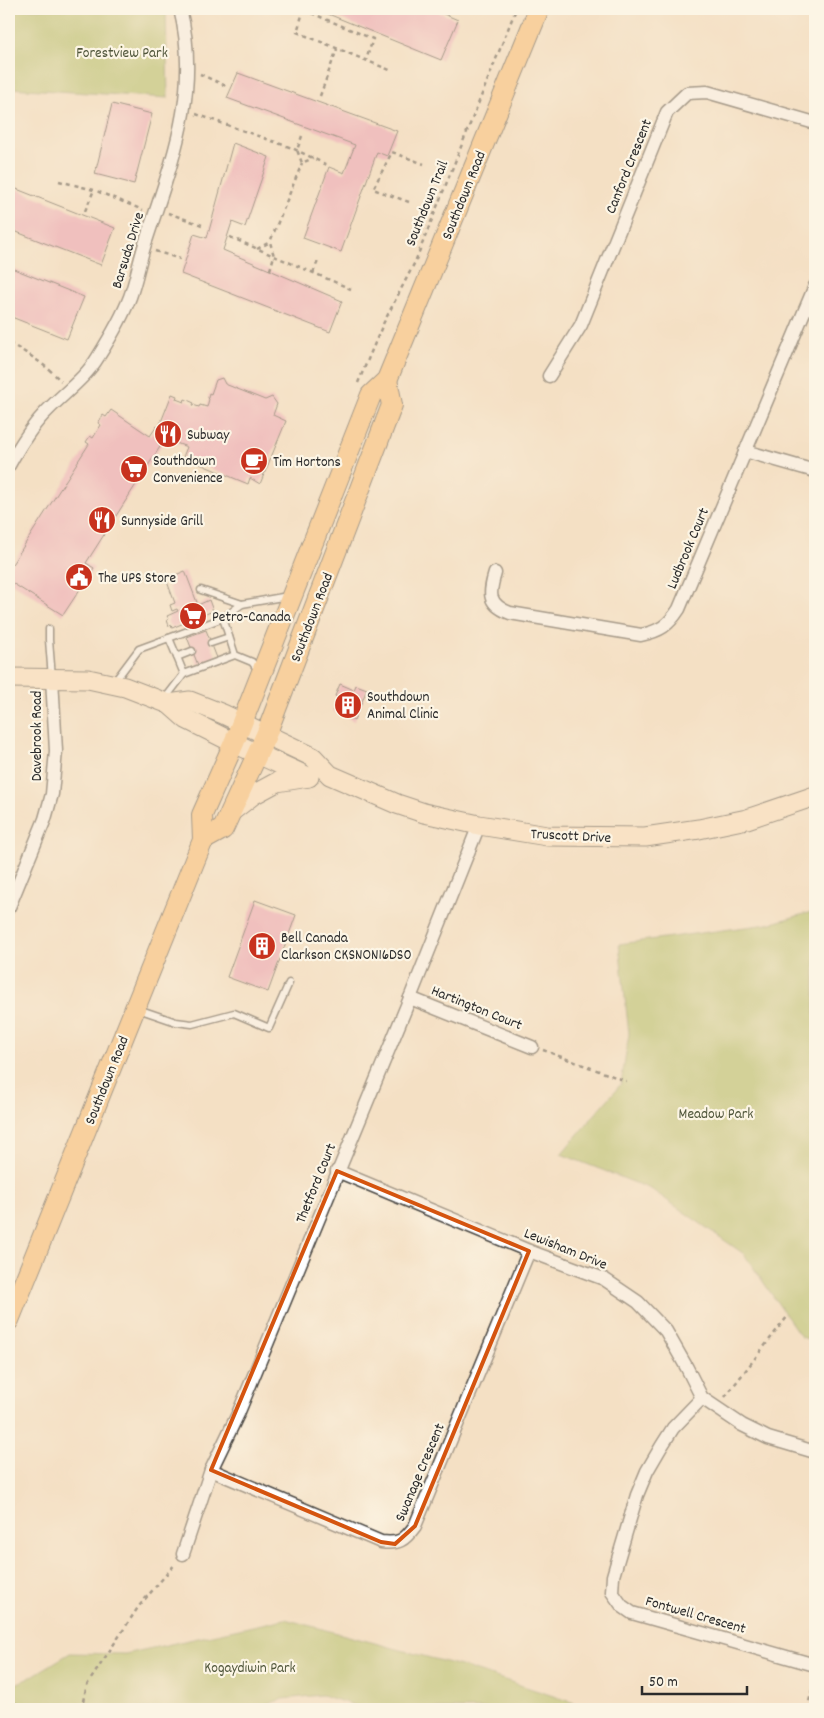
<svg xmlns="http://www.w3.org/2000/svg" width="824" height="1718" viewBox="0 0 824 1718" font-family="Dekko,sans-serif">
	<rect width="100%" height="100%" fill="#fcf5e5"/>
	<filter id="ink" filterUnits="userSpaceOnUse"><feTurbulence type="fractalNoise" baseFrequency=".02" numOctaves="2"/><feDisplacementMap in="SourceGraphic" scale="10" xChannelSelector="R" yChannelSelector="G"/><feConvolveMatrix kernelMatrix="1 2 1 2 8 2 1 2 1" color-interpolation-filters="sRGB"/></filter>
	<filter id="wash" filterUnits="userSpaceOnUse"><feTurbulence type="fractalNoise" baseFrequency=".0096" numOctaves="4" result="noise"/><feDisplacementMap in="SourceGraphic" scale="20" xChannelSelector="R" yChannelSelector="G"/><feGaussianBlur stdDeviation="1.12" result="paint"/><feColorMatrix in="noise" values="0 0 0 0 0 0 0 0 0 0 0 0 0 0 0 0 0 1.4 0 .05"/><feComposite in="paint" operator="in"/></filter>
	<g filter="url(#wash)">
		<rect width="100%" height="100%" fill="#f4e0c4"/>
		<g fill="#aabe62" stroke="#6a7446">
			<polygon points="9,9 166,9 168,98 9,88"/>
			<polygon points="815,911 815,1341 801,1337 744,1254 651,1189 561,1154 621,1084 629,1034 619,944 768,924"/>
			<polygon points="285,1619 468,1668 593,1709 366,1709 322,1695 283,1699 252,1709 9,1709 9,1687 29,1678 70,1653 125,1654"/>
		</g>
		<g id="blocks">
			<g fill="#ec9ab6">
				<polygon points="316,9 432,9 458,20 441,60"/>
				<polygon points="238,73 397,131 387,156 377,152 341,252 303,238 329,167 344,173 355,145 227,98"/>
				<polygon points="112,104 152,114 134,184 95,174"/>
				<polygon points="233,143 269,157 245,227 232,222 223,250 342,301 330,332 181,274 194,234 207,238"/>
				<polygon points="9,186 115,228 101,265 9,229"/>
				<polygon points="9,267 84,297 67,339 9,316"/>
				<polygon points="222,378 225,384 265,400 272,397 277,404 273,415 286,421 260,484 250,478 248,484 183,457 187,447 165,439 86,563 94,568 63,615 9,581 9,569 89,444 86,442 90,436 93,438 101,425 98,423 103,415 106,417 111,410 150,436 157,426 159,427 172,394 177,396 176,399 184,402 185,399 194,403 193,405 199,407 200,405 207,407 209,399 208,398 209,393 211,394 216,380"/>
				<polygon points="185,571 198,605 209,600 213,611 172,628 171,625 169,626 167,620 169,619 167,616 178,611 177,609 172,611 170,605 175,603 166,579"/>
				<polygon points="206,630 217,658 198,665 187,637"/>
				<polygon points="340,684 354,690 356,685 367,689 354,721 333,711 339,698 335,696"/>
				<polygon points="255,900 296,915 268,992 227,977"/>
			</g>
		</g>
	</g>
	<g filter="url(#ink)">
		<use href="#blocks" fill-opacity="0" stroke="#494642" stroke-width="1"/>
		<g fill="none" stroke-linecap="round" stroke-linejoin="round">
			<g stroke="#494642" stroke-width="9">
				<g id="lane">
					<polyline points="201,590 242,604"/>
					<polyline points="49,629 49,640 52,678"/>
					<polyline points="169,638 177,657"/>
					<polyline points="211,643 229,637"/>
					<polyline points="258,670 252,662 235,655 223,618 242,604 288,596"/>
					<polyline points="184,674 177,657 192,651"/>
					<polyline points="115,681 139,649 223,618"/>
					<polyline points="164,700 184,674 235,655"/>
					<polyline points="138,1009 176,1022 192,1024 234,1013 269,1028 289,983"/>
				</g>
			</g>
			<g stroke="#494642" stroke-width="15">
				<g id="street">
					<polyline points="549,376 581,325 667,112 687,93 707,92 815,123"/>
					<polyline points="745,451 815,471"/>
					<path d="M 9,465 C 19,447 29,430 43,415 C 60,396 85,379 98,357 C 110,338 122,318 130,297 C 137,278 140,257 147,238 C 172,161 201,91 180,9"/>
					<path d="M 495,573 C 489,593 487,604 510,613 L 641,635 C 660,631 668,626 679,609 L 815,286"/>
					<polyline points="9,907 45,819 52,794 56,751 52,678"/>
					<polyline points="410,998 532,1047"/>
					<polyline points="337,1171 529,1251 604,1279 638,1302 666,1331 687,1368 702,1398 742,1425 768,1438 815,1452"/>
					<polyline points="702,1398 673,1428 661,1447 647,1471 637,1495 613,1576 612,1592 622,1606 632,1613 815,1665"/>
					<path d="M 211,1470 L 381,1542 C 399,1544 404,1541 415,1526 L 529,1251"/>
					<polyline points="183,1554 211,1470 238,1414 410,998 479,825"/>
				</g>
			</g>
			<g stroke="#494642" stroke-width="21">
				<g id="secondary">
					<polyline points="9,678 88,679 125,687 169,704 186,719 234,743 308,777"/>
					<polyline points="169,704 190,701 223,714 313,757 330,775 397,804 424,813 479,825 547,836 645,837 699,829 747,819 815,796"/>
					<polyline points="231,812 253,795 277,782 309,777"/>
				</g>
			</g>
			<g stroke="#494642" stroke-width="22">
				<g id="primary">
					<polyline points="203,840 223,829 266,735 392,405 387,380"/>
					<polyline points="9,1320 203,840 202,815 234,743 371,395 387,380 539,9"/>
				</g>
			</g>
			<g stroke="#494642" stroke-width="2.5" stroke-dasharray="4 4" stroke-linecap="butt">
				<polyline points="304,9 297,32 392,71"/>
				<polyline points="304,10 373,39 366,60"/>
				<polyline points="200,74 226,86"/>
				<polyline points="320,96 337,49"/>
				<polyline points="196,114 292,148 327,165"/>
				<polyline points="302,136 297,150 302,163 313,158"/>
				<polyline points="59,181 94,190 143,210"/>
				<polyline points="409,202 373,189 392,152 424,164"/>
				<polyline points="85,211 94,190"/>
				<polyline points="168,213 202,225"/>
				<polyline points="230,237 351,289"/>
				<polyline points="257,249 270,242"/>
				<polyline points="155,251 180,259"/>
				<polyline points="270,270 274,256 270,242 302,163"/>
				<polyline points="313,273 318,261"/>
				<path d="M 9,343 C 29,354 46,365 61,381"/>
				<polyline points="358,383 383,324 415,262 516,9"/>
				<polyline points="543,1050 626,1081"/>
				<polyline points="725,1397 787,1317"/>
				<polyline points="9,1698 23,1709"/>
				<polyline points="81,1709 87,1685 139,1606 176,1563"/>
				<polyline points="807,1709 815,1679"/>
			</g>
			<use href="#lane" stroke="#fff" stroke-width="6"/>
			<use href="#street" stroke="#fff" stroke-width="12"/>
			<use href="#secondary" stroke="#fee5c5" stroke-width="19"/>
			<use href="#primary" stroke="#fcbd6f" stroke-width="20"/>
		</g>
	</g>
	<path d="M0 0H824V1718H0ZM 337,1171 L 529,1251 L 415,1526 L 395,1544 L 381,1542 L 211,1470 Z" fill="#f4e0c4" fill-opacity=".55" fill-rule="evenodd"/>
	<path fill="none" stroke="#d5540f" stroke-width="4" stroke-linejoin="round" d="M 337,1171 L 529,1251 L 415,1526 L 395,1544 L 381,1542 L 211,1470 Z"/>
	<defs>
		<g id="restaurant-disc" transform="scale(1.4375)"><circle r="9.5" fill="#c8321e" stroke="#fcf5e5"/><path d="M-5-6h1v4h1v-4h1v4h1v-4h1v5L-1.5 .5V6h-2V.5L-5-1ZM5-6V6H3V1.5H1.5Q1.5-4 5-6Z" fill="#fff"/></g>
		<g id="cafe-disc" transform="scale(1.4375)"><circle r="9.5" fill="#c8321e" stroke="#fcf5e5"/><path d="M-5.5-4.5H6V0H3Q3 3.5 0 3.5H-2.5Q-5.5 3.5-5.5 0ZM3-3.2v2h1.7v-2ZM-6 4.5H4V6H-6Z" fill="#fff"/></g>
		<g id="supermarket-disc" transform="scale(1.4375)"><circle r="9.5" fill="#c8321e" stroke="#fcf5e5"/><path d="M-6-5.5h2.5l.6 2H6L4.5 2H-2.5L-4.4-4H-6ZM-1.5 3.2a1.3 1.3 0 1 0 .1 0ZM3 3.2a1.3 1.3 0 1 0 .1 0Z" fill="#fff"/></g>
		<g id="civic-disc" transform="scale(1.4375)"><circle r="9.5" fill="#c8321e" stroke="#fcf5e5"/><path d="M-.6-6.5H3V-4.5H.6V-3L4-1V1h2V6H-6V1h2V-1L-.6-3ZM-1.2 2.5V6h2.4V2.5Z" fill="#fff"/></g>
		<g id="building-disc" transform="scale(1.4375)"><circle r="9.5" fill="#c8321e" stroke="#fcf5e5"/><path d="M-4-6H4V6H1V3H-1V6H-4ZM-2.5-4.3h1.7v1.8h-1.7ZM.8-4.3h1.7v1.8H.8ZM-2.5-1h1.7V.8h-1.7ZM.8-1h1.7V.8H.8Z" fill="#fff"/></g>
	</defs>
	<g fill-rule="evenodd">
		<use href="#restaurant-disc" x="168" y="434"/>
		<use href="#cafe-disc" x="254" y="461"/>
		<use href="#supermarket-disc" x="134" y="469"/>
		<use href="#restaurant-disc" x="102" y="520"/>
		<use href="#civic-disc" x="79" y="577"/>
		<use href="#supermarket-disc" x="193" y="616"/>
		<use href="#building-disc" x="348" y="705"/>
		<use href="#building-disc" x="262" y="946"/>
	</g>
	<g text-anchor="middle" stroke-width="4.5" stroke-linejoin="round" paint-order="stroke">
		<g font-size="15" fill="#51573c" stroke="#fcf5e5">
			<text x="122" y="57">Forestview Park</text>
			<text x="716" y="1118">Meadow Park</text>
			<text x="250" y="1672">Kogaydiwin Park</text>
		</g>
		<g font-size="15" fill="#2b2b2b" stroke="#fcf5e5">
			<text transform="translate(628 166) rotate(-68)" y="5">Canford Crescent</text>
			<text transform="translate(463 195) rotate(-68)" y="5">Southdown Road</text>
			<text transform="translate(426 203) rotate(-68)" y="5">Southdown Trail</text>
			<text transform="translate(127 250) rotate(-73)" y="5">Barsuda Drive</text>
			<text transform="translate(687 548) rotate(-67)" y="5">Ludbrook Court</text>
			<text transform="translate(311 617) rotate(-69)" y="5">Southdown Road</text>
			<text transform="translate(36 736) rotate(-90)" y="5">Davebrook Road</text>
			<text transform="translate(571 835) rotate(3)" y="5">Truscott Drive</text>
			<text transform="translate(477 1007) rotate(22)" y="5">Hartington Court</text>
			<text transform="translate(106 1080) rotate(-68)" y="5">Southdown Road</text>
			<text transform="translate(315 1183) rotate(-68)" y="5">Thetford Court</text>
			<text transform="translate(566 1248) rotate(22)" y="5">Lewisham Drive</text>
			<text transform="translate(419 1472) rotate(-67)" y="5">Swanage Crescent</text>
			<text transform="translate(696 1614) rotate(16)" y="5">Fontwell Crescent</text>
		</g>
		<g font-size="15" fill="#2b2b2b" stroke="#fcf5e5" text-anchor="start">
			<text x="187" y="439">Subway</text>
			<text x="153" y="465">Southdown<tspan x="153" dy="17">Convenience</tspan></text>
			<text x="273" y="466">Tim Hortons</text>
			<text x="121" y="525">Sunnyside Grill</text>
			<text x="98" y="582">The UPS Store</text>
			<text x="212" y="621">Petro-Canada</text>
			<text x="367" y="701">Southdown<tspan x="367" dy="17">Animal Clinic</tspan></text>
			<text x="281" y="942">Bell Canada<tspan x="281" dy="17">Clarkson CKSNON16DS0</tspan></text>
		</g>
	</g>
	<rect width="824" height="1718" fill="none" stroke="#fcf5e5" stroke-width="30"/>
	<path d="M642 1686v8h105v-8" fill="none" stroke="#2b2b2b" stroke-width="2.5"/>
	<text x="649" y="1686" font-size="15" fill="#2b2b2b" stroke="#fcf5e5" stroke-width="4" paint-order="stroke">50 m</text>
</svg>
